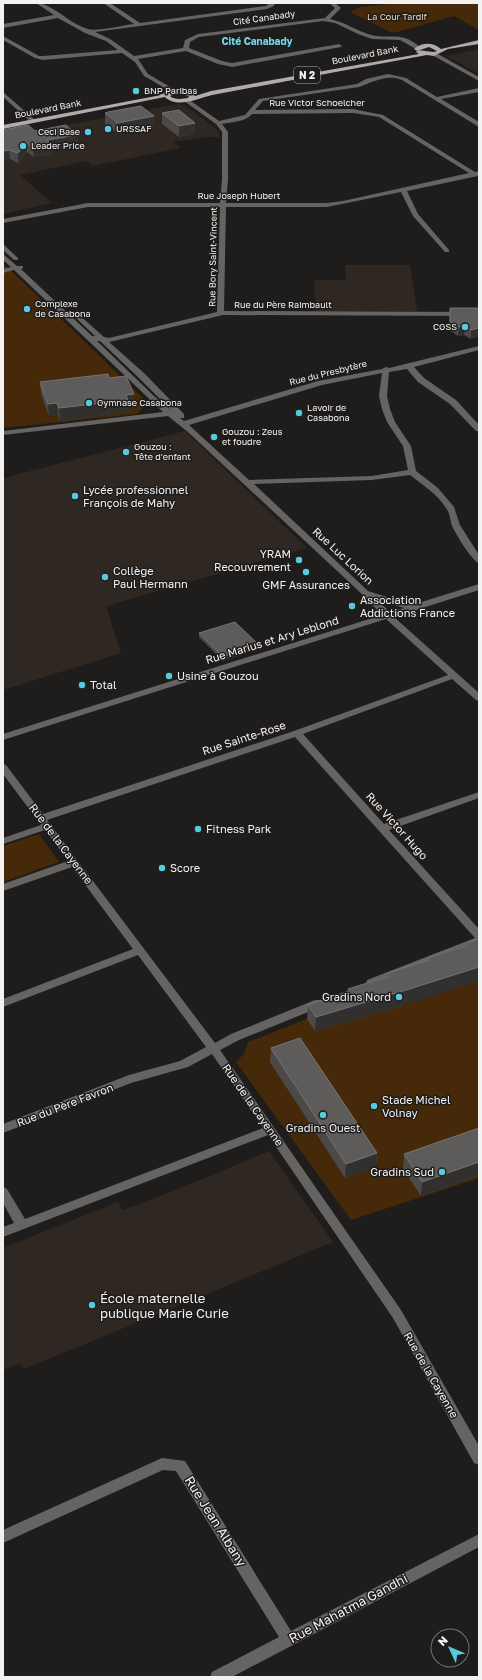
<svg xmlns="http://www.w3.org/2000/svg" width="482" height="1680" viewBox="0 0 482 1680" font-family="'Golos Text',sans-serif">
	<rect width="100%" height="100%" fill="#1f1d1b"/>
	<g fill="#2e2722">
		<polygon points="479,49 479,74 446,56"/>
		<polygon points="178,104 186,106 216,129 219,132 220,137 206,137 173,142 181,148 93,166 87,161 20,175 52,203 3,214 3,137"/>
		<polygon points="345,265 410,265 417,311 316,311 314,280 346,280"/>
		<polygon points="185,431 307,548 106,606 121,653 3,690 3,478"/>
		<polygon points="269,1151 333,1242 24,1369 21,1363 3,1370 3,1248 118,1202 123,1210 171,1192"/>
	</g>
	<g fill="#452909">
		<polygon points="399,3 479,3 479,30 454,16 397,32 390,32 350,12 360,7"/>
		<polygon points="3,263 147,402 137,414 3,428"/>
		<polygon points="39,834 59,862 3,882 3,846"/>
		<polygon points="479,951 479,1178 351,1220 236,1062 244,1054 248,1042"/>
	</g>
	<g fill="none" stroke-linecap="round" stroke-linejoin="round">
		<g fill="#656463" fill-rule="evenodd">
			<path d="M 36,3 C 52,3 71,25 88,29 C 96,32 124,25 134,24 L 103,3 L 110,3 L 140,23 L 266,6 L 269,3 L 275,3 L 274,6 L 267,9 L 95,32 L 110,39 L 134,56 L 183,48 L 185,40 L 198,34 L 325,18 L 335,8 L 329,3 L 335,3 L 341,8 L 330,19 C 345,22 357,31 371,35 C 391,40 401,30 421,48 L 416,49 L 400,40 L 372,39 L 358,34 L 335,23 L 323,21 L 199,37 L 190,42 L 189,48 L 222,61 L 232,63 L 339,44 L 342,46 L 341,47 L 232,67 L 218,64 L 186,51 L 138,59 L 148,74 L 177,91 L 178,92 L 175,94 L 144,76 L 135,62 L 122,53 L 43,60 L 35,58 L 3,40 L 3,36 L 39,56 L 43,56 L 118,50 L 106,41 L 85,33 L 58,18 L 3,28 L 3,24 L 54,15 Z"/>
			<polygon points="432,53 436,53 479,77 479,81 432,55"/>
			<path d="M 388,74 L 406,78 L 437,97 L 479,88 L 479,92 L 441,99 L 479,122 L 479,127 L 402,80 C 387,74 373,82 359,87 L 263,101 L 255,110 L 353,109 L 383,115 L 475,172 L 479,171 L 478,176 L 407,191 L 418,214 L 449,250 L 449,252 L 445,252 L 413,216 L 401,192 L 327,207 L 226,207 L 224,311 L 479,312 L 479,316 L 223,315 L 109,342 L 145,374 L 184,414 L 184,418 L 180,418 L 184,421 L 318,381 L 382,369 L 386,367 L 389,368 L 479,346 L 479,350 L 414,367 L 424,378 L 456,400 L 479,425 L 479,431 L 476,431 L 450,404 L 418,382 L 407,369 L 389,372 L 387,396 L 390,409 L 395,422 L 411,446 L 416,471 L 438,488 L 454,507 L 460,525 L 479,555 L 479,563 C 471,560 456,534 452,526 C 450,520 450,513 446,508 C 437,494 423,485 410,475 L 372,480 L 254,484 L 368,591 L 412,605 L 479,584 L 479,590 L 394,617 L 479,693 L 479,701 L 476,700 L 452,679 L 303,734 L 384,824 L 479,792 L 479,798 L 389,830 L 479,929 L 479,944 L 375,986 L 367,986 L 366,983 L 367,980 L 475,938 L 295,737 L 47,820 L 215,1043 L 231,1034 L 315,1000 L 323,1000 L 324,1003 L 323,1006 L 239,1040 L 220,1050 L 401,1310 L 479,1446 L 479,1465 L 474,1463 L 393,1318 L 268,1135 L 3,1237 L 3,1227 L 14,1223 L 3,1203 L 3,1187 L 7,1189 L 25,1219 L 263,1128 L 212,1054 L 188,1067 L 131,1083 L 3,1133 L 3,1124 L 129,1075 L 180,1061 L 206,1047 L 138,955 L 3,1007 L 3,999 L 133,949 L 72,867 L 3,891 L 3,884 L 68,861 L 45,830 L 3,844 L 3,838 L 41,825 L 3,774 L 3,764 L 6,765 L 43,814 L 294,731 L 448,675 L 386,619 L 3,740 L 3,734 L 382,615 L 363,595 L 189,433 L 168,416 L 3,435 L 3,431 L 163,412 L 14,270 L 3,273 L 3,269 L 11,267 L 3,260 L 3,254 L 17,266 L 23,266 L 23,268 L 21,269 L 92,336 L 95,336 L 74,316 L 74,314 L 78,314 L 104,337 L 109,338 L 217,312 L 220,207 L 88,207 L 3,223 L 3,219 L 88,203 L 220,203 L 222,179 L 222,132 L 216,124 L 184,101 L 184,99 L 188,99 L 219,121 L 245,115 L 259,99 L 357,84 L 366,79 ZM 353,113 L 379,117 L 469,173 L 343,201 L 327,203 L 226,203 L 228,179 L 228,132 L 222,124 C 232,122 245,122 252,114 ZM 97,341 L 100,341 L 139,378 L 172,411 L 154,396 ZM 382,373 L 379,396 L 382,409 L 387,422 L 403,446 L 408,470 L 372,476 L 249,480 L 189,425 L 322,385 ZM 376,599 L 404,608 L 390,612 Z"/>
			<polygon points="3,92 35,120 35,122 31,122 3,97"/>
			<polygon points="3,244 18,258 18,260 14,260 3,250"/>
			<polygon points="162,1458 185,1461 291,1631 479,1534 479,1547 232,1677 210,1677 212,1672 279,1637 176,1471 163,1470 3,1543 3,1530"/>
		</g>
		<path fill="#aeabaa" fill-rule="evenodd" d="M 479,40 L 479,44 L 448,49 L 434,56 L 427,55 L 212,95 C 199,98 177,109 165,97 L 3,129 L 3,125 L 156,96 C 166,93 188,83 195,96 L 211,91 L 419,54 L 416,52 C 422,48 430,54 437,51 L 429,47 L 417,51 L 414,49 C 422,42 433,42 441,49 ZM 179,93 L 189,96 L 188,98 C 183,99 174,100 170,96 Z"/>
	</g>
	<g fill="#4c4a48">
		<polygon points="105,113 154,127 118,134 105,124"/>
		<polygon points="162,113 195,123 195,133 179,137 162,124"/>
		<polygon points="3,130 35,131 77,135 78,144 51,149 52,154 34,157 27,152 18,163 10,159"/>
		<polygon points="450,308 479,308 471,339 464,335 458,336 449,330"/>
		<polygon points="109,378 134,394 134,406 129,407 129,412 60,421 58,415 49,416 41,394 40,382"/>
		<polygon points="199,633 259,649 223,661 199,637"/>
		<polygon points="479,939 402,1006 315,1031 307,1019 308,1005 348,992 348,989 388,976 388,973 428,961 428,958 466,945 467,943"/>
		<polygon points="271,1048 377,1153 376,1167 345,1178 270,1062"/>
		<polygon points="479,1128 479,1175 421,1196 403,1169 404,1154"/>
	</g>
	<g fill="#32302e">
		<polygon points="154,116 154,127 118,134 118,123"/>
		<polygon points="195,123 195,133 179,137 179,126"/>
		<polygon points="77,135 78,144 51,149 52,154 34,157 33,148 47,140"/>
		<polygon points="26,142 27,152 18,163 18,153"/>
		<polygon points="9,150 10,159 3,161 3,151"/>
		<polygon points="465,326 464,335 458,336 459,327"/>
		<polygon points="479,328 479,337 471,339 471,330"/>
		<polygon points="134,394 134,406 129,407 129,412 60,421 59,408 126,395"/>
		<polygon points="57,403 58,415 49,416 48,404"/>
		<polygon points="259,645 259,649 223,661 223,657"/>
		<polygon points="479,967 479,981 402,1006 315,1031 316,1017"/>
		<polygon points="377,1153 376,1167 345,1178 346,1164"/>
		<polygon points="479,1162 479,1175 421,1196 422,1182"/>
	</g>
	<g fill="#5e5c5a" stroke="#757372">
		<polygon points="141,106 154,116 118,123 105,113 108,112"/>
		<polygon points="179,110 195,123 179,126 162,113"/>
		<polygon points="28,125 35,131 66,125 77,135 47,140 51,144 33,148 26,142 18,153 9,150 3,151 3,130"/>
		<polygon points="450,308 479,308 479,328 471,330 465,326 459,327 450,321"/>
		<polygon points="108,374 109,378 126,376 134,394 126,395 128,400 59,408 57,403 48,404 40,382"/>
		<polygon points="235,622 259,645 223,657 199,633"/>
		<polygon points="479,939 479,967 403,991 316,1017 308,1005 349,991 348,989 390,976 388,973 429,960 428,958 468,945 467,943"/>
		<polygon points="300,1038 377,1153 346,1164 271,1048"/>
		<polygon points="479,1128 479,1162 422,1182 404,1154"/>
	</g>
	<g fill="#57c9e1" stroke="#1f1d1b" stroke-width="1.5">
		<circle cx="136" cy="91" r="4"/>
		<circle cx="108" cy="129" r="4"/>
		<circle cx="88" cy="132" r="4"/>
		<circle cx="23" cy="146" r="4"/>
		<circle cx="27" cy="309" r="4"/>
		<circle cx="465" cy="327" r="4"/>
		<circle cx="89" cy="403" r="4"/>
		<circle cx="299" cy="413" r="4"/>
		<circle cx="214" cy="437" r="4"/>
		<circle cx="126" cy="452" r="4"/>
		<circle cx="75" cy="496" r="4"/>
		<circle cx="299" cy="560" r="4"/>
		<circle cx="306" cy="572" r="4"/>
		<circle cx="105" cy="577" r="4"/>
		<circle cx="352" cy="606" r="4"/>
		<circle cx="169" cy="676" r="4"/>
		<circle cx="82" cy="685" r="4"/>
		<circle cx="198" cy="829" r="4"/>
		<circle cx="162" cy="868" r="4"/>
		<circle cx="399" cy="997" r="4"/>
		<circle cx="374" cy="1106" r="4"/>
		<circle cx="323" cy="1115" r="4"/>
		<circle cx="442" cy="1172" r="4"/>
		<circle cx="92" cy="1305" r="4"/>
	</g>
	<g text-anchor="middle" stroke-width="3" stroke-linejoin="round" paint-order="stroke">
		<g font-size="9" fill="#f6d5b8" stroke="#1f1d1b">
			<text x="397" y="20">La Cour Tardif</text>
		</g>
		<g font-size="9" fill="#f4f2f1" stroke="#1f1d1b">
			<text transform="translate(264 18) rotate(-8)" y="3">Cité Canabady</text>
			<text transform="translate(365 55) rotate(-11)" y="3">Boulevard Bank</text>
			<text x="317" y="106">Rue Victor Schoelcher</text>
			<text transform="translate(48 109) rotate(-11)" y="3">Boulevard Bank</text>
			<text x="239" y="199">Rue Joseph Hubert</text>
			<text transform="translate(213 257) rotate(-89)" y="3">Rue Bory Saint-Vincent</text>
			<text x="283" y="308">Rue du Père Raimbault</text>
			<text transform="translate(328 373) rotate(-14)" y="3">Rue du Presbytère</text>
		</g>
		<g font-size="9" fill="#f4f2f1" stroke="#1f1d1b" text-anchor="start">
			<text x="144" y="94">BNP Paribas</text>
			<text x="116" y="132">URSSAF</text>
			<text x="80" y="135" text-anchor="end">Ceci Base</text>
			<text x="31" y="149">Leader Price</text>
			<text x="35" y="307">Complexe<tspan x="35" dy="10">de Casabona</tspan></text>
			<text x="457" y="330" text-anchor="end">CGSS</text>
			<text x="97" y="406">Gymnase Casabona</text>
			<text x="307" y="411">Lavoir de<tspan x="307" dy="10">Casabona</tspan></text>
			<text x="222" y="435">Gouzou : Zeus<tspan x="222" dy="10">et foudre</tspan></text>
			<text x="134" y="450">Gouzou :<tspan x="134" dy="10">Tête d'enfant</tspan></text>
		</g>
		<g font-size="10" font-weight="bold" fill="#71d7ee" stroke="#1f1d1b">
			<text x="257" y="45">Cité Canabady</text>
		</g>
		<rect fill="#1f1d1b" stroke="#b4b2b1" stroke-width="1" x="294" y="67" width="26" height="16" rx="3"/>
		<g font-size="10" font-weight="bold" fill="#f4f2f1">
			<text x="307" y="79">N 2</text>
		</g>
		<g font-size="11" fill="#f4f2f1" stroke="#1f1d1b" text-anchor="start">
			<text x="83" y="494">Lycée professionnel<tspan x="83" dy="13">François de Mahy</tspan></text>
			<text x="291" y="558" text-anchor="end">YRAM<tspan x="291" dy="13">Recouvrement</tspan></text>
			<text x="113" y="575">Collège<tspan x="113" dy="13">Paul Hermann</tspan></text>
			<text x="306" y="589" text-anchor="middle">GMF Assurances</text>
			<text x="360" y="604">Association<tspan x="360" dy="13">Addictions France</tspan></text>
			<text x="177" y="680">Usine à Gouzou</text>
			<text x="90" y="689">Total</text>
			<text x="206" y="833">Fitness Park</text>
			<text x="170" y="872">Score</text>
			<text x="391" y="1001" text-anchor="end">Gradins Nord</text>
			<text x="382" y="1104">Stade Michel<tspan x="382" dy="13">Volnay</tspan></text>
			<text x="323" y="1132" text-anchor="middle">Gradins Ouest</text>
			<text x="434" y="1176" text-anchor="end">Gradins Sud</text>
		</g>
		<g font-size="11" fill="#f4f2f1" stroke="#1f1d1b">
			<text transform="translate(343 556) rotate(43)" y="4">Rue Luc Lorion</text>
			<text transform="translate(272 640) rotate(-17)" y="4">Rue Marius et Ary Leblond</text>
			<text transform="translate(244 738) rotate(-18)" y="4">Rue Sainte-Rose</text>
			<text transform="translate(397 826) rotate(48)" y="4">Rue Victor Hugo</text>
			<text transform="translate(61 844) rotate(53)" y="4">Rue de la Cayenne</text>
			<text transform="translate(65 1105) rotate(-21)" y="4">Rue du Père Favron</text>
			<text transform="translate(253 1105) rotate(55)" y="4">Rue de la Cayenne</text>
			<text transform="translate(431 1375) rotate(60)" y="4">Rue de la Cayenne</text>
		</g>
		<g font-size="13" fill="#f4f2f1" stroke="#1f1d1b" text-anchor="start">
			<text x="100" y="1303">École maternelle<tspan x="100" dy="15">publique Marie Curie</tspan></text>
		</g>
		<g font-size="13" fill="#f4f2f1" stroke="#1f1d1b">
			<text transform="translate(216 1521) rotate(58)" y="5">Rue Jean Albany</text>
			<text transform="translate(348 1608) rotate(-28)" y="5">Rue Mahatma Gandhi</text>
		</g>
	</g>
	<rect width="482" height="1680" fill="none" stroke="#f4f2f1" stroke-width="8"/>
	<g transform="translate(450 1648) rotate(314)"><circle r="19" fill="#1f1d1b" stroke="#747271"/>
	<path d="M0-3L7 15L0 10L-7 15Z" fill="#57c9e1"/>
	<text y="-6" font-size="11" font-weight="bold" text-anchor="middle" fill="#f4f2f1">N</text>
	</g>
</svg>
